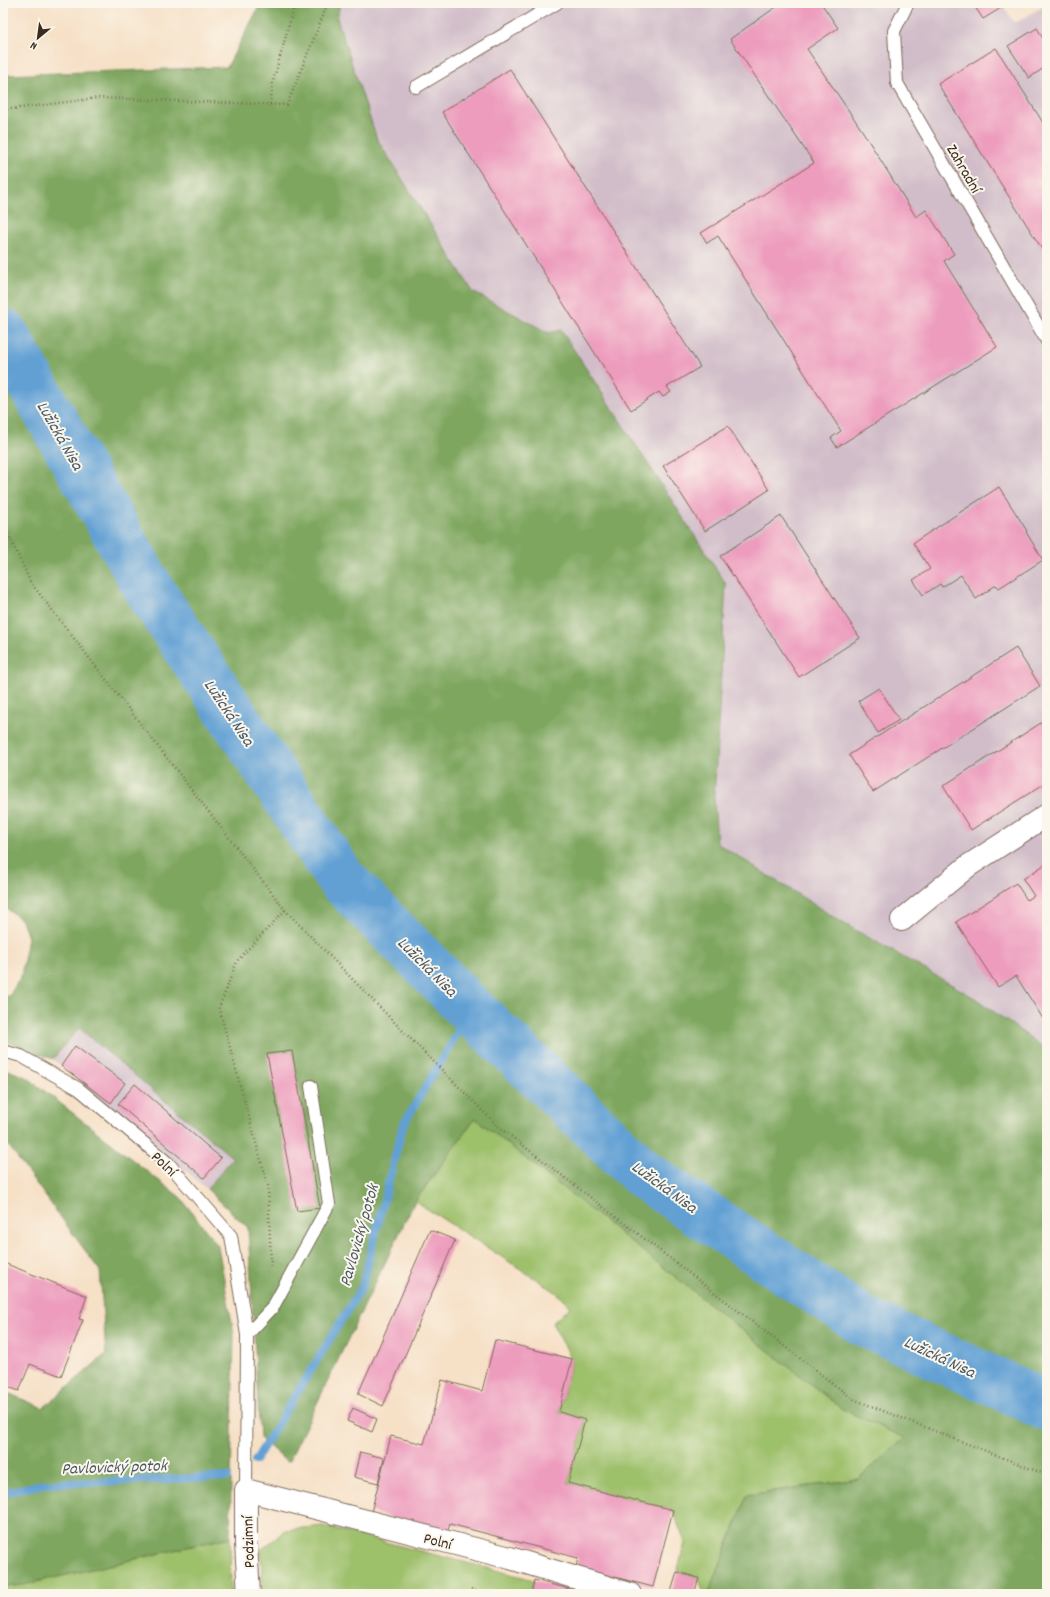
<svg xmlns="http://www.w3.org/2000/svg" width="1050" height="1597" viewBox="0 0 1050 1597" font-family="Dekko,sans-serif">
	<rect width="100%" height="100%" fill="#fbf7ec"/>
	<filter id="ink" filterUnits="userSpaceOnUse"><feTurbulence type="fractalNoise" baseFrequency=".025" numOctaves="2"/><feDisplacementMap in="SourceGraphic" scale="8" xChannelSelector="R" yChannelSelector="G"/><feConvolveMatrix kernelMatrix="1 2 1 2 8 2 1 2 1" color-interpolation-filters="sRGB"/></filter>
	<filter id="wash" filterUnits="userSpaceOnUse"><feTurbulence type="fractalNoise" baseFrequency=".012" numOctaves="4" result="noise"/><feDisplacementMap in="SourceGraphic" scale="16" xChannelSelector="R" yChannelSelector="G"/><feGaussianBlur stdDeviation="0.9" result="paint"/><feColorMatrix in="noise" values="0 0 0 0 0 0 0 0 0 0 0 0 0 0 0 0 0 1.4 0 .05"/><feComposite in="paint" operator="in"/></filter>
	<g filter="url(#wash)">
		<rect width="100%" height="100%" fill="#f6e0c6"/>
		<g fill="#d1bdc9">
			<polygon points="340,3 1001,3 1015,23 1047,4 1047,1050 975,998 843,923 717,843 714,799 549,333 473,292 377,139 337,19"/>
			<polygon points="79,1028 233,1158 207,1189 53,1059"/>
		</g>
		<g fill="#9dc06b" stroke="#6c7544">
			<polygon points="475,1118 842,1409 906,1438 858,1479 747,1495 709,1593 703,1591 699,1578 677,1572 685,1543 673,1510 568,1483 585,1420 559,1412 572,1359 552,1323 571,1307 556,1292 415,1201"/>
			<polygon points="322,1526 534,1580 531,1594 263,1594 261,1550 286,1530"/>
			<polygon points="230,1537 231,1594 3,1594 3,1587 23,1585"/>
		</g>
		<g fill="#7ea65f" stroke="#5c683e">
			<polygon points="261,3 340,3 337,19 377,139 473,292 549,333 561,330 726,584 714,799 717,843 843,923 975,998 1047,1050 1047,1594 709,1593 747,1495 858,1479 905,1438 842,1409 475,1118 415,1201 288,1463 260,1438 248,1228 207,1189 233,1158 79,1028 53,1059 3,1040 3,998 10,995 21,976 28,938 22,920 3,906 3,75 227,67"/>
			<polygon points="3,1068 28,1078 180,1197 218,1246 234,1334 230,1537 23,1585 3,1587 3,1391 43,1408 106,1354 100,1271 3,1138"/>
		</g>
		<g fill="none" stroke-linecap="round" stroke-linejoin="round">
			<g stroke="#62a0d4" stroke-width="8">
				<polyline points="255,1461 362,1287 403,1125 471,1010"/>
				<polyline points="3,1493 43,1484 228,1477"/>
			</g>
			<polyline stroke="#62a0d4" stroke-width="50" points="3,333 152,594 342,880 471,1010 647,1177 863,1321 1047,1406"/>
		</g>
		<g id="blocks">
			<g fill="#ed9cbd">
				<polygon points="782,3 821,3 838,28 807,49 863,132 916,217 926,210 954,254 944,261 997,347 837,447 831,438 841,431 718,236 707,243 701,233 814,163 730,39"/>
				<polygon points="975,3 1004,3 1006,5 983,19 973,4"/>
				<polygon points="1037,28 1047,45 1047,66 1029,78 1008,46"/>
				<polygon points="996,48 1047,129 1047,257 938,84"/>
				<polygon points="510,69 700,367 667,387 671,392 663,397 659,392 631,410 442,112"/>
				<polygon points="728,426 769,490 705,531 663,466"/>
				<polygon points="999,487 1027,531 1026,532 1043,560 999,588 996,585 976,599 961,575 942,587 940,584 923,595 913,580 930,569 913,543"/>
				<polygon points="781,516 860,638 799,677 720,556"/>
				<polygon points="1016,648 1040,686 873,792 849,755"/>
				<polygon points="879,688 899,720 878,733 858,701"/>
				<polygon points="1047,719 1047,782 971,830 943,786"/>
				<polygon points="1047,863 1047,1025 1016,976 998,987 956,922 1016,883 1027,900 1034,896 1023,879"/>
				<polygon points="75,1046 125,1083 111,1103 61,1066"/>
				<polygon points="292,1051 320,1208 297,1211 267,1054"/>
				<polygon points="135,1084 221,1158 204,1178 118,1104"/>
				<polygon points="430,1230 455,1240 383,1406 358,1394"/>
				<polygon points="4,1263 87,1296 79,1319 83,1320 61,1376 30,1364 19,1391 3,1385"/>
				<polygon points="495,1340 572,1359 559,1412 585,1420 568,1483 673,1510 653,1587 576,1567 578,1558 450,1524 447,1533 371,1512 391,1436 424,1444 442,1380 482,1391"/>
				<polygon points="353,1408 377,1419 372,1432 347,1421"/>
				<polygon points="360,1452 384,1458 378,1483 354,1477"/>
				<polygon points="677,1572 699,1578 694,1594 678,1594 671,1592"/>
				<polygon points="534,1580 585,1593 585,1594 531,1594"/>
			</g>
		</g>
	</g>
	<g filter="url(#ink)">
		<use href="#blocks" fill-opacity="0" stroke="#7c6a59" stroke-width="1"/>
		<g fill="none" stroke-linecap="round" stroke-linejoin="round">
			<g stroke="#7c6a59" stroke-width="14">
				<g id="service">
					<polyline points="908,3 894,31 897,83 1047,341"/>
					<polyline points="416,87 557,3"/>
					<polyline points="3,1051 21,1056 79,1089 169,1164 231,1236 247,1335 246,1490"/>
					<polyline points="247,1335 273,1307 329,1204 311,1086"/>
				</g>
			</g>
			<g stroke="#7c6a59" stroke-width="24">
				<g id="minor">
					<polyline points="902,920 968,866 1047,815"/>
					<polyline points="249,1594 246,1544 246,1490 510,1558 630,1594"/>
				</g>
			</g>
			<g stroke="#7c6a59" stroke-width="2.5" stroke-dasharray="1 3" stroke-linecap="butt">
				<polyline points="270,104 273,82 295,3"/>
				<polyline points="3,110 99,98 287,105 328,3"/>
				<polyline points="3,523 31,583 285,910 399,1027 499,1127 853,1399 1047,1475"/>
				<polyline points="271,1266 268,1186 219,1008 237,961 285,910"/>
				<polyline points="471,1589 482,1594"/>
			</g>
			<use href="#service" stroke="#fff" stroke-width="12"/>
			<use href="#minor" stroke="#fff" stroke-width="22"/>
		</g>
	</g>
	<g text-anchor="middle" stroke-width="4" stroke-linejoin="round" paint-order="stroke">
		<g font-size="16" fill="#3b2a1e" stroke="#fbf7ec">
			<text transform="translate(965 168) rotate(60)" y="6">Zahradní</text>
			<text transform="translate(165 1163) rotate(44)" y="6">Polní</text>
			<text transform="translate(438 1540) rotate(14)" y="6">Polní</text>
			<text transform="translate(247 1542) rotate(-92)" y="6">Podzimní</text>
		</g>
		<g font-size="17" font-style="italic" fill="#4b5967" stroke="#fbf7ec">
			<text transform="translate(61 435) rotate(60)" y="6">Lužická Nisa</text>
			<text transform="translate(230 712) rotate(56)" y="6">Lužická Nisa</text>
			<text transform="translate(428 966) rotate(45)" y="6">Lužická Nisa</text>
			<text transform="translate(665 1186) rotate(36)" y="6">Lužická Nisa</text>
			<text transform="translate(358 1235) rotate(-74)" y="6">Pavlovický potok</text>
			<text transform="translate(940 1356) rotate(25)" y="6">Lužická Nisa</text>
			<text transform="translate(114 1466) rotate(-2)" y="6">Pavlovický potok</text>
		</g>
	</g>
	<rect width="1050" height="1597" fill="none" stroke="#fbf7ec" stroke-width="16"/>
	<g transform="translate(38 38) rotate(209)" stroke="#fbf7ec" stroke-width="3" paint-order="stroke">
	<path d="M0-3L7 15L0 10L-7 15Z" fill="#3b2a1e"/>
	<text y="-6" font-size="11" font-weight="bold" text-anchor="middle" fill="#3b2a1e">N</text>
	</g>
</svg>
